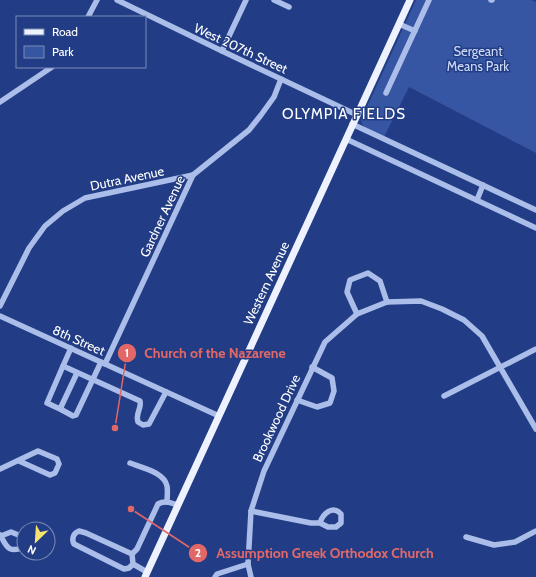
<svg xmlns="http://www.w3.org/2000/svg" width="536" height="577" viewBox="0 0 536 577" font-family="Cabin,sans-serif">
	<rect width="100%" height="100%" fill="#223d85"/>
	<path fill="#3655a2" d="M 416,0 L 531,0 L 536,2 L 536,153 L 409,87 L 384,137 C 376,133 362,130 361,120 Z"/>
	<g fill="none" stroke-linecap="round" stroke-linejoin="round">
		<g stroke="#abbde9" stroke-width="5.5">
			<polyline points="117,0 222,51 357,115"/>
			<polyline points="274,0 289,7"/>
			<polyline points="491,0 492,0"/>
			<polyline points="88,17 97,0"/>
			<polyline points="399,24 415,31"/>
			<polyline points="222,51 246,0"/>
			<polyline points="386,93 429,0"/>
			<polyline points="0,102 52,67"/>
			<polyline points="352,124 536,210"/>
			<polyline points="346,139 536,228"/>
			<polyline points="477,200 483,185"/>
			<polyline points="0,306 29,248 45,226 63,211 85,198 193,175"/>
			<polyline points="357,314 347,292 350,280 368,273 380,281 387,302"/>
			<polyline points="0,316 219,416"/>
			<path d="M 71,348 L 63,366 L 140,401 C 142,408 135,414 138,422 L 143,425 L 149,424 L 166,392"/>
			<polyline points="105,364 193,175 249,130 261,115 274,97 281,79"/>
			<polyline points="77,373 61,407 62,410 73,416 76,415 101,362"/>
			<polyline points="444,396 536,349"/>
			<polyline points="297,400 317,407 330,403 334,391 332,378 312,367"/>
			<polyline points="62,410 47,403 63,366"/>
			<path d="M 130,463 C 142,468 164,472 167,486 C 168,491 167,497 167,502"/>
			<polyline points="0,469 38,451 57,459 59,464 55,473 50,475 19,461"/>
			<path d="M 251,511 L 311,523 L 320,523 L 328,527 L 336,527 L 341,523 L 341,514 C 333,505 323,513 320,523"/>
			<path d="M 0,535 C 7,546 7,553 23,548 L 24,544"/>
			<polyline points="1,536 11,532 21,536 24,542"/>
			<polyline points="466,537 494,545 515,542 536,531"/>
			<path d="M 132,554 L 137,549 L 158,504 C 165,500 171,503 178,505"/>
			<path d="M 133,564 L 129,568 L 124,569 L 74,544 C 71,538 74,533 79,531 L 86,533 L 132,554 L 133,564 L 147,572"/>
			<polyline points="215,577 217,574 248,564"/>
			<polyline points="251,577 248,564 251,511 264,471 325,342 357,314 387,302 421,301 442,309 464,320 482,336 536,429"/>
		</g>
		<polyline stroke="#eef2fe" stroke-width="7" points="145,577 410,0"/>
	</g>
	<g text-anchor="middle" stroke-width="3" stroke-linejoin="round" paint-order="stroke">
		<g font-size="13" fill="#fff" stroke="#223d85">
			<text transform="translate(241 48) rotate(25)" y="5">West 207th Street</text>
			<text transform="translate(127 178) rotate(-12)" y="5">Dutra Avenue</text>
			<text transform="translate(162 216) rotate(-65)" y="5">Gardner Avenue</text>
			<text transform="translate(266 283) rotate(-65)" y="5">Western Avenue</text>
			<text transform="translate(79 340) rotate(24)" y="5">8th Street</text>
			<text transform="translate(276 418) rotate(-65)" y="5">Brookwood Drive</text>
		</g>
		<g font-size="13" fill="#cfdbf7" stroke="#223d85">
			<text x="478" y="56">Sergeant<tspan x="478" dy="15">Means Park</tspan></text>
		</g>
		<g font-size="15" letter-spacing="1" fill="#fff" stroke="#223d85">
			<text x="344" y="119">OLYMPIA FIELDS</text>
		</g>
	</g>
	<path fill="none" stroke="#e26868" stroke-width="1.5" d="M115 428L127 353M131 509L198 553"/>
	<g fill="#e26868" stroke="#223d85" stroke-width="1.5">
		<circle cx="115" cy="428" r="4"/>
		<circle cx="131" cy="509" r="4"/>
		<circle cx="127" cy="353" r="10"/>
		<circle cx="198" cy="553" r="10"/>
	</g>
	<g font-size="12" text-anchor="middle" font-weight="bold" fill="#fff">
		<text x="127" y="357">1</text>
		<text x="198" y="557">2</text>
	</g>
	<g font-size="14" text-anchor="middle" font-weight="bold" fill="#e26868" stroke="#223d85" stroke-width="3" stroke-linejoin="round" paint-order="stroke">
		<text x="215" y="358">Church of the Nazarene</text>
		<text x="325" y="558">Assumption Greek Orthodox Church</text>
	</g>
	<rect x="16" y="16" width="130" height="52" fill="#223d85" stroke="#7a8bb6"/>
	<rect x="24" y="29" width="20" height="6" fill="#eef2fe" stroke="#7a8bb6"/>
	<text x="52" y="36" font-size="12" fill="#ffffff">Road</text>
	<rect x="24" y="46" width="20" height="12" fill="#3655a2" stroke="#7a8bb6"/>
	<text x="52" y="56" font-size="12" fill="#ffffff">Park</text>
	<g transform="translate(36 541) rotate(205)"><circle r="19" fill="#223d85" stroke="#7a8bb6"/>
	<path d="M0-3L7 15L0 10L-7 15Z" fill="#f5e46d"/>
	<text y="-6" font-size="11" font-weight="bold" text-anchor="middle" fill="#ffffff">N</text>
	</g>
</svg>
